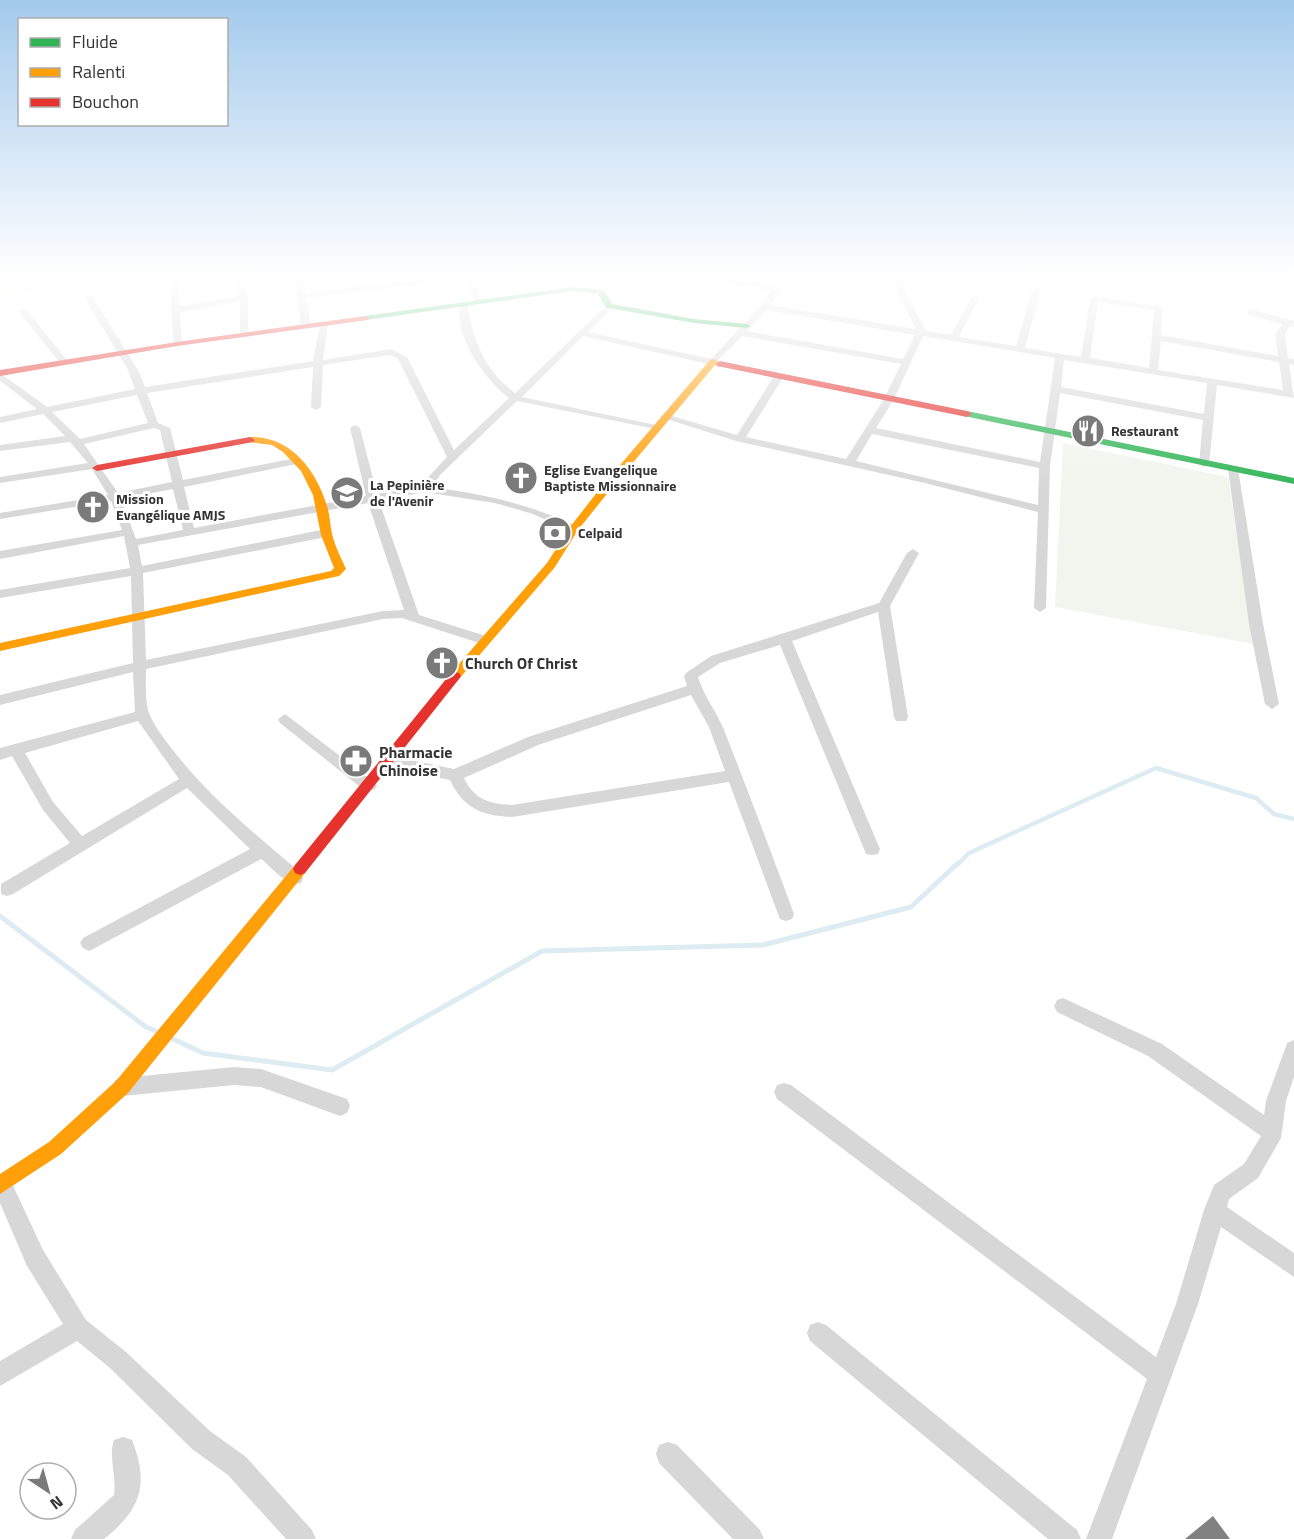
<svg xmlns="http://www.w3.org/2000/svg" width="1294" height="1539" viewBox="0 0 1294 1539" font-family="'Titillium Web',sans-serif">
	<rect width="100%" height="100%" fill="#fff"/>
	<g fill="#f1f5ed">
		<polygon points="0,277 116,277 0,299"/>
		<polygon points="1063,443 1228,477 1254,644 1055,607"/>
	</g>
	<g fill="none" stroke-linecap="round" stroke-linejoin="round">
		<polyline stroke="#ddebf3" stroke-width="4.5" points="957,865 969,853 1156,768 1256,798 1274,814 1294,819"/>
		<g stroke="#ddebf3" stroke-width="5">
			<polyline points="0,916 146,1027 160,1033"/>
			<polyline points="173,1039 203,1053 332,1070 542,951 763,945 911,907 958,863"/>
		</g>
	</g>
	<polygon fill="#818181" points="1213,1516 1230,1539 1185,1539"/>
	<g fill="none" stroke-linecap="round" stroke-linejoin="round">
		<g fill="#d7d7d7" fill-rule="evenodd">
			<polygon points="234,277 242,277 248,298 248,337 240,335 240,301 180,312 182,344 174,346 171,310 172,280 179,282 180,306 239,296"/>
			<polygon points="295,277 303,277 306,293 435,277 460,277 456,280 306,298 311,326 306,329 301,326"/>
			<polygon points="465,277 473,277 482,303 475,301"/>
			<path d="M 725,277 L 775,285 L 781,277 L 789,277 L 770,305 L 916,329 L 897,291 L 895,277 L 903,277 L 905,291 L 926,331 L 951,335 L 971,298 L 975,295 L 979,298 L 959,337 L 1016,346 L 1033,287 L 1037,284 L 1041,287 L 1025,348 L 1081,357 L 1090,299 L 1094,296 L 1162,307 L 1161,335 L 1278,356 L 1275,334 L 1282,324 L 1247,314 L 1247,310 L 1250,309 L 1294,321 L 1294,327 L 1290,326 L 1285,334 L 1288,358 L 1294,359 L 1294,365 L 1289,364 L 1294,398 L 1217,385 L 1209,464 L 1204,467 L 1199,464 L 1203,420 L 1060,393 L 1050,466 L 1046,608 L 1040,612 L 1034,608 L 1038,512 L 925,483 L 736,441 L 660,417 L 665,414 L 737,435 L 774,376 L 779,373 L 784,376 L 746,437 L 846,459 L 884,399 L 901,364 L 742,336 L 713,365 L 583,336 L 522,397 L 656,425 L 660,426 L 660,430 L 517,401 L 441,474 L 431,487 C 487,495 527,503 578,527 L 578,531 L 570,531 L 533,514 L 495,503 L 424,492 L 379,501 L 419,615 L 489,637 L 491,640 L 489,643 L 479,643 L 402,618 L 383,619 L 146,669 C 146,682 145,697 148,710 C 153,725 163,737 172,749 C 209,797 255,834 301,873 L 303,878 L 301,883 C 287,888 272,867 261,859 L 95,948 L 89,951 L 83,948 L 80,943 L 83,938 L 250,849 L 187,788 L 13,894 L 7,896 L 1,894 L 1,884 L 70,843 L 43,810 L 12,756 L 0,760 L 0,748 L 135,712 L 133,672 L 0,705 L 0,695 L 133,663 L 131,576 L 0,598 L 0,590 L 130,568 L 124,536 L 0,559 L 0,551 L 122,530 L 111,501 L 0,519 L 0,513 L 108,495 L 92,469 L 0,483 L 0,477 L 88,463 L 70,442 L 0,451 L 0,445 L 65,436 L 43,414 L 0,423 L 0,417 L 37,409 L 0,381 L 0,373 L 47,407 L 135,389 L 128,370 L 84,296 L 85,294 L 92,296 L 138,370 L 145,387 L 313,361 L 320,324 L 324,321 L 328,324 L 323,360 L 391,349 L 407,357 L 454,450 L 509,398 C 484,379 453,335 460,302 L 467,304 C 474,341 484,370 515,393 L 609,303 L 612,304 L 612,308 L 588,332 L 711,359 L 761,305 L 772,290 L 728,284 ZM 1098,302 L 1154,310 L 1149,368 L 1090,358 ZM 766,310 L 915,335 L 903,359 L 747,331 ZM 923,336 L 1055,358 L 1040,462 L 876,428 L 894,399 ZM 1161,341 L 1279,362 L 1283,390 L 1158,370 ZM 390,355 L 398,359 L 447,457 L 420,486 L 377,494 L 360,428 L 355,425 L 350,428 L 366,496 L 194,528 L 184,487 L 296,464 L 301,461 L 296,458 L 183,480 L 170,428 L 158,423 L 147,393 L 313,367 L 311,407 L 316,410 L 321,407 L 323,365 ZM 1064,360 L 1207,383 L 1204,414 L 1061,387 ZM 137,395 L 148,423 L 80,439 L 52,412 ZM 154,428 L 160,430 L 172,482 L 118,493 L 84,444 ZM 872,434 L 1039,468 L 1038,505 L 856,461 ZM 173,489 L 183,530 L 136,539 L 121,499 ZM 368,503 L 404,610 L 383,611 L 146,660 L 143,573 L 326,537 L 332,533 L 326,529 L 142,566 L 138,545 ZM 138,721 L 179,779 L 82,836 L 53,802 L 25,753 Z"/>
			<polygon points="20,309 26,309 66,359 66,363 60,363 20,313"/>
			<polygon points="1233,466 1238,469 1263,624 1279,704 1272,709 1265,704 1249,624 1228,469"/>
			<path d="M 913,549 L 919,553 L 890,606 L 908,717 L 906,721 L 896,721 L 894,717 L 878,612 L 792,641 L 880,849 L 878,854 L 872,855 L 866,854 L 864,849 L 780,645 L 720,663 L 698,677 C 704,697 717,712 724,730 C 748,791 771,852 794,914 L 792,919 L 786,921 L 780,919 L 778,914 L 729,782 L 512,817 C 482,816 463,808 450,780 L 387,767 L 380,761 L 387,755 L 454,769 L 528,737 L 687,686 L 684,676 L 686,673 L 711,656 L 879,603 L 907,553 ZM 691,695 L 709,727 L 725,771 L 512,805 C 489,804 474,799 464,778 L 538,745 Z"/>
			<polygon points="285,714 374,782 377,786 374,790 364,790 280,723 278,719"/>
			<polygon points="1063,998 1162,1044 1264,1115 1266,1101 1285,1049 1287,1043 1294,1040 1294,1077 1286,1101 1281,1138 1258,1178 1229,1199 1227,1207 1294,1253 1294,1277 1221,1227 1198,1304 1112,1539 1086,1539 1147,1379 777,1099 774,1092 777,1085 784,1083 791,1085 1156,1357 1176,1304 1204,1210 1214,1185 1244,1164 1261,1136 1148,1056 1057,1012 1054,1006 1057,1000"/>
			<polygon points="234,1067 261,1069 347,1099 350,1106 347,1113 340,1116 261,1087 234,1085 122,1096 115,1094 112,1087 115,1080 122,1078"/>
			<polygon points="2,1174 9,1177 43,1250 86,1320 126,1352 210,1431 246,1457 312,1530 316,1539 286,1539 228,1475 192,1449 110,1368 77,1341 0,1386 0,1361 63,1324 27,1266 0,1203 0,1175"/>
			<polygon points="818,1322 826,1325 1077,1530 1081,1539 1048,1539 810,1341 807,1333 810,1325"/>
			<path d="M 123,1437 L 132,1440 C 150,1486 140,1510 104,1539 L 71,1539 L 75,1530 L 114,1495 C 117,1477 108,1457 114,1440 Z"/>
			<polygon points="668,1442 677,1445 760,1530 764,1539 733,1539 659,1463 656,1454 659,1445"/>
		</g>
		<g fill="#30b455" fill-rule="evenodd">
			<polygon points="573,287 604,290 612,304 694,319 747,324 751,326 747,328 694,323 609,308 606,308 598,294 573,291 365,320 361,318 365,316"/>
			<polygon points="967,411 1294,478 1294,484 964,416 964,412"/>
		</g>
		<g fill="#ff9f0a" fill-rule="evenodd">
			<polygon points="713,359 724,364 720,367 715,365 610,490 578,530 555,567 459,679 451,679 449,676 451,673 547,563 570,527 602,486 710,360"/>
			<path d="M 250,437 C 291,436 316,470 327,506 C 330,515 330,525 332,534 C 335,546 341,558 346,569 L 339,576 L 0,651 L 0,643 L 331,571 L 334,568 L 321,535 L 313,495 L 301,471 L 283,452 L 272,445 L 247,442 L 245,440 Z"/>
			<polygon points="300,863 305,865 307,869 305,873 128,1093 61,1154 0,1194 0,1174 49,1142 116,1081 295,865"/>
		</g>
		<g fill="#e5322d" fill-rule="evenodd">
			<polygon points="365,316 369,318 368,320 177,346 0,376 0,370 177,342"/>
			<polygon points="720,361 967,411 972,414 967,417 717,366 716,364"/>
			<polygon points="250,437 255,440 253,442 97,471 92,468 97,465"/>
			<polygon points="455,672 459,673 461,676 459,679 305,873 300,875 295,873 293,869 295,865 451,673"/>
		</g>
	</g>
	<linearGradient id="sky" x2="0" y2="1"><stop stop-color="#a3caec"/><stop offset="0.56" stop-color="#fff"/><stop offset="1" stop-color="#fff" stop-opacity="0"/></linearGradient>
	<rect width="1294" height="492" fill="url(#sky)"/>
	<defs>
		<g id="restaurant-disc" transform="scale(1.725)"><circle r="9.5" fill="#7a7a7a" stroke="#fff"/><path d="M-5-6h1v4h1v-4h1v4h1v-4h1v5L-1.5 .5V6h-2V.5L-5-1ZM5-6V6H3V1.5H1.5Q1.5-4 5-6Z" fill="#fff"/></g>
		<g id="church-disc" transform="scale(1.725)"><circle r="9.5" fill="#7a7a7a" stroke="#fff"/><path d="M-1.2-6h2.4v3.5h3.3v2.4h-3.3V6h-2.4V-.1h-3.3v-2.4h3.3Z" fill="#fff"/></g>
		<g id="school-disc" transform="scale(1.725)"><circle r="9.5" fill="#7a7a7a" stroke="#fff"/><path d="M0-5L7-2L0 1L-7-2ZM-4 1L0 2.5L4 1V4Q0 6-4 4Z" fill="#fff"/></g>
		<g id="bank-disc" transform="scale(1.725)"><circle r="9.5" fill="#7a7a7a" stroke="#fff"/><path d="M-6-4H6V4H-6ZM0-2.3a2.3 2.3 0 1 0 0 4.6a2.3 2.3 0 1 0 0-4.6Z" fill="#fff"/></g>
		<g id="pharmacy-disc" transform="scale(1.725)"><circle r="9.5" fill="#7a7a7a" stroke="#fff"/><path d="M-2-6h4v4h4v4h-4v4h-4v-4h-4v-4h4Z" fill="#fff"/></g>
	</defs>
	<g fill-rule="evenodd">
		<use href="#restaurant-disc" x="1088" y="431"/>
		<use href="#church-disc" x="521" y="478"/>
		<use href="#school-disc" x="347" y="493"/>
		<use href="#church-disc" x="93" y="507"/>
		<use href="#bank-disc" x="555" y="533"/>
		<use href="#church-disc" x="442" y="663"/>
		<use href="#pharmacy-disc" x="356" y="761"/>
	</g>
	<g text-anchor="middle" stroke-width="6" stroke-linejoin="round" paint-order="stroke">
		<g font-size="14" font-weight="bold" fill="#333" stroke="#fff" text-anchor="start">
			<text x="1111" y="436">Restaurant</text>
			<text x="544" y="475">Eglise Evangelique<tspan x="544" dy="16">Baptiste Missionnaire</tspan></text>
			<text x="370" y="490">La Pepinière<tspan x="370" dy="16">de l'Avenir</tspan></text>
			<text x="116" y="504">Mission<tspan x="116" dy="16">Evangélique AMJS</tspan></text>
			<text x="578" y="538">Celpaid</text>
		</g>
		<g font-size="16" font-weight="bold" fill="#333" stroke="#fff" text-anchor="start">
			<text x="465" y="669">Church Of Christ</text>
			<text x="379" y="758">Pharmacie<tspan x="379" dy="18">Chinoise</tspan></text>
		</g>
	</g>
	<rect x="18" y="18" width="210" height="108" fill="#ffffff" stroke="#adadad" stroke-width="1.5"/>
	<rect x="30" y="38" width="30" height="9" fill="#30b455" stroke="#adadad" stroke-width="1.5"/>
	<text x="72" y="48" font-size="18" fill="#333333">Fluide</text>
	<rect x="30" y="68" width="30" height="9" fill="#ff9f0a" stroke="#adadad" stroke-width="1.5"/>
	<text x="72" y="78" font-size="18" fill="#333333">Ralenti</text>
	<rect x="30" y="98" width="30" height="9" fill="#e5322d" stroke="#adadad" stroke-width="1.5"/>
	<text x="72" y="108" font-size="18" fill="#333333">Bouchon</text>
	<g transform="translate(48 1491) rotate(144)"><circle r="28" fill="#ffffff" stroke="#adadad" stroke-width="1.5"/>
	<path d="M0-4.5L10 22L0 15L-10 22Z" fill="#7a7a7a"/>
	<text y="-9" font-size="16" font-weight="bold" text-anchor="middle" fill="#333333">N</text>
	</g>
</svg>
